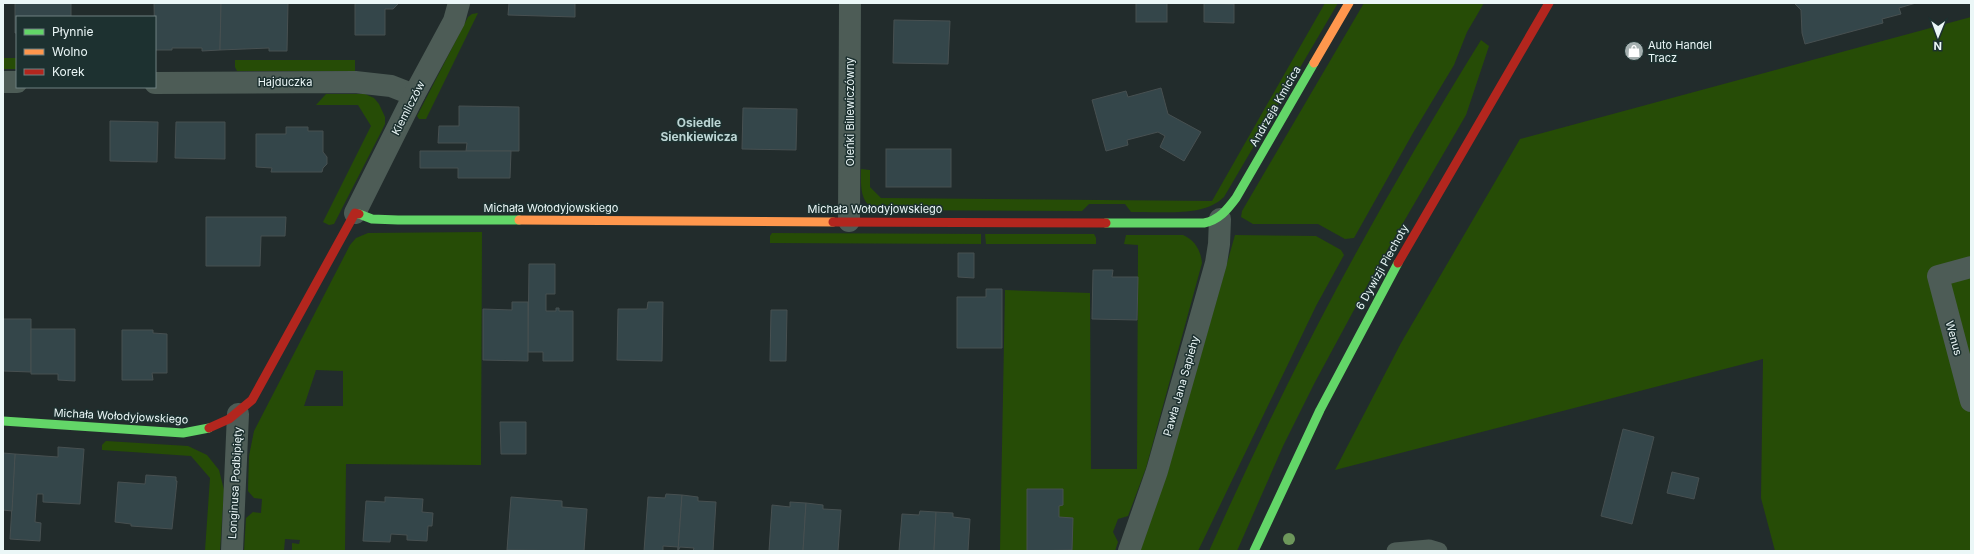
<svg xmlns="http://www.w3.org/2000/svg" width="1974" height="554" viewBox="0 0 1974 554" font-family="Inter,sans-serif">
	<rect width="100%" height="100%" fill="#222c2c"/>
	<g fill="#264c06" fill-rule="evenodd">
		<path d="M 1325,3 L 1338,3 L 1224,197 C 1203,218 1159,211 1131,212 L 1125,204 L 1089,204 L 1082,211 L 878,210 C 859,205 861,185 861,169 L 870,170 L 870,187 L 881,198 L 1212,201 Z"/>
		<polygon points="1364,3 1484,3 1467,32 1454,65 1413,133 1354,238 1345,239 1318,224 1253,224 1241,217 1242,211"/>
		<polygon points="478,13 426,119 419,119 417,116 468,17 472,14"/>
		<polygon points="1971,17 1971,551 1775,551 1761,498 1763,359 1335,470 1401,343 1520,139"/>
		<path d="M 1481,40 L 1489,46 L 1466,115 L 1375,271 L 1314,384 L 1284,444 L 1237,551 L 1209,551 C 1249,462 1291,374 1337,288 C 1382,204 1431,121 1481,40 Z"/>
		<rect x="3" y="58" width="14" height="11"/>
		<polygon points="235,60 355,60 355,71 237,71 235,67"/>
		<polygon points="326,94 365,94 374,98 379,104 385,117 385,124 378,138 334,224 329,225 323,222 371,126 358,105 316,105"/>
		<path d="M 482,232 L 481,465 L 346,464 L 345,551 L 292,551 L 292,543 L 299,544 L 300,540 L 285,539 L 284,551 L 244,551 L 246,518 L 253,512 L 261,513 L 262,499 L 254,498 L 248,491 L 249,456 L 254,431 L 350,245 L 356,238 L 368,233 ZM 316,370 L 343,371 L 343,406 L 304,406 Z"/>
		<polygon points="772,233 981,234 981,244 770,243 770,236"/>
		<polygon points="985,234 1094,234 1096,238 1096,244 986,244"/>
		<path d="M 1126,235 L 1183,235 C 1195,240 1201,251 1202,263 L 1146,468 L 1128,516 L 1118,519 L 1113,532 L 1118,542 L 1115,551 L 1000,551 L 1005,290 L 1090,293 L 1091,469 L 1137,469 L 1138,245 L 1124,244 Z"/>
		<polygon points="1235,235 1316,236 1341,250 1344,255 1316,306 1198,551 1140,551 1167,474"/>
		<polygon points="106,441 188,446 207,455 219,470 224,490 220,551 205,551 210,478 191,456 102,450 102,445"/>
	</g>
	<g fill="#34464a" stroke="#475051">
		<polygon points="15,3 71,3 71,17 17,17 17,33 15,33"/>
		<polygon points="154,3 221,3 220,50 202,51 202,48 172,48 172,50 155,50"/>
		<polygon points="221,3 288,3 287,51 269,51 269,48 220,50"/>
		<polygon points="355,3 399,3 393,9 385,9 385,35 355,35"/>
		<polygon points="509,3 575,3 575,17 508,15"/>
		<rect x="1136" y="3" width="31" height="19"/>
		<polygon points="1204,3 1234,4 1234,23 1204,22"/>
		<polygon points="1794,3 1916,3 1899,8 1901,14 1882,19 1883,23 1805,44 1802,33 1801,10"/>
		<polygon points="894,20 950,21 948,64 893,63"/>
		<polygon points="1161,88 1168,114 1201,132 1184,161 1160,147 1165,136 1158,132 1127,140 1128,145 1106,151 1092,100 1126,91 1128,97"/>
		<polygon points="459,106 519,107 519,151 466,151 467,143 438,143 439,126 459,126"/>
		<polygon points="743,108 797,109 796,150 742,149"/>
		<polygon points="110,121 158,122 157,162 110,161"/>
		<polygon points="176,122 225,122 225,159 175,158"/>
		<polygon points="286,127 308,127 308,131 323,131 323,152 327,157 327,164 323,168 322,172 271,172 272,168 256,167 256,134 286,134"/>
		<rect x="886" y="149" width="65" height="38"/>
		<polygon points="420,151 511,151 510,178 458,178 458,168 420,168"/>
		<polygon points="206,217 286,217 285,236 261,236 260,266 206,266"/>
		<polygon points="958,253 974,253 974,278 958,277"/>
		<polygon points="529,264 555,264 555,294 546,294 546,311 556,311 556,308 559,308 559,311 573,311 573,361 543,361 543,352 528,352"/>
		<polygon points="1093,270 1113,270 1112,277 1138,277 1137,320 1092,319"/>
		<polygon points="986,289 1002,289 1002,348 957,348 957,297 986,297"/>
		<polygon points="512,302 528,302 528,361 483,360 483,309 512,310"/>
		<polygon points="648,302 663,302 662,361 617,360 618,309 647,309"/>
		<polygon points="771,310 787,310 786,361 770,361"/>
		<polygon points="3,319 31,319 31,372 3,371"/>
		<polygon points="31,329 75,329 75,381 58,380 58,374 31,374"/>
		<polygon points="122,330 153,330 153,333 167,334 167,373 152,373 153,380 122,380"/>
		<polygon points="500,422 526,422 526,454 501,454"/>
		<polygon points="1623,429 1654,437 1632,524 1601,516"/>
		<polygon points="58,447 84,449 80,504 43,502 43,494 37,494 35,522 41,523 40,541 10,539 15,454 58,457"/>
		<polygon points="3,453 15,454 12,511 3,510"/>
		<polygon points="1672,472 1699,478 1694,499 1667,493"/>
		<polygon points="146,475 176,477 176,481 177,481 172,529 131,526 131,524 115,522 118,482 145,484"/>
		<polygon points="1027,489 1063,489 1063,505 1059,506 1059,517 1073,518 1072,550 1027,551"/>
		<polygon points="666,494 682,495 678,551 678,547 663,546 663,551 644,551 648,497 665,498"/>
		<polygon points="682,495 698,497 698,501 716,502 713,551 693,551 694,548 680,547 678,551"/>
		<polygon points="385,497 423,499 422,512 433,513 432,526 428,526 427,541 407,540 407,535 391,534 390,542 363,541 366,501 385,502"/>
		<polygon points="511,497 562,501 562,507 587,509 584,551 507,550"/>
		<polygon points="790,502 806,503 803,551 769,551 772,505 790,507"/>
		<polygon points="806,503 823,505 823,509 841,510 838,551 803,551"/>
		<polygon points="920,511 936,512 934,551 899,551 902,514 919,515"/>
		<polygon points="936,512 953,513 953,517 970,519 968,551 934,551"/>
	</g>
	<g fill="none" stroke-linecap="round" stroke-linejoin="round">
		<polyline stroke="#4d5c56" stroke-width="17" points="1395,551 1429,548 1439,551"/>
		<g stroke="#4d5c56" stroke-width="22">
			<polyline points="3,82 17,82"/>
			<polyline points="155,83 355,82 391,86 414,95"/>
			<polyline points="355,213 414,95 454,21 459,3"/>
			<polyline points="849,221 850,3"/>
			<polyline points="1971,267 1938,276 1971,401"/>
			<polyline points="232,551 238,414"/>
			<polyline points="1129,551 1157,471 1216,263 1219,244 1220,219"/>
		</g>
		<g stroke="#63d668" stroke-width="9">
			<polyline points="359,214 372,219 398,220 519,220"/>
			<path d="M 1106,223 L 1204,223 C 1219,220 1227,210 1236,198 L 1314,63"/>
			<polyline points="3,421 183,433 209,428"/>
			<polyline points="1254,551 1320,410 1398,263"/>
		</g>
		<g stroke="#ff974d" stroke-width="9">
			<polyline points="1314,63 1349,3"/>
			<polyline points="519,220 833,222"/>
		</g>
		<g stroke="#b3261e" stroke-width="9">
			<polyline points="833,222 1106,223"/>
			<polyline points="1398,263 1549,3"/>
			<polyline points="209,428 229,419 252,400 355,213 359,214"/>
		</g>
	</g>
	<circle fill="#6d975b" cx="1289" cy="539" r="6"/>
	<defs>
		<g id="shop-disc" transform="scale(1)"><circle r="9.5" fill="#a5b0b0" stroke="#1d3130"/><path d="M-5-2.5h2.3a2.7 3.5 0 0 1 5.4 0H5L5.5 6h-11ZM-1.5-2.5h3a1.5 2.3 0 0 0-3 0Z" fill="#fff"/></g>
	</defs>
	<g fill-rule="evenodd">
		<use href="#shop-disc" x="1634" y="51"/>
	</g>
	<g text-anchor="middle" stroke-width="3" stroke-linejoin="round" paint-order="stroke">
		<g font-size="11" fill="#ebf7f7" stroke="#1d3130" text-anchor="start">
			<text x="1648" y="49">Auto Handel<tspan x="1648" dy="13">Tracz</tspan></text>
		</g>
		<g font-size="11" fill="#ebf7f7" stroke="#1d3130">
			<text x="285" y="86">Hajduczka</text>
			<text transform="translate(1275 106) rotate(-60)" y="4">Andrzeja Kmicica</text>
			<text transform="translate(408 108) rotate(-63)" y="4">Kiemliczów</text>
			<text transform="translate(850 112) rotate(-90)" y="4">Oleńki Billewiczówny</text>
			<text x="551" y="212">Michała Wołodyjowskiego</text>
			<text x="875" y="213">Michała Wołodyjowskiego</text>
			<text transform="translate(1382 267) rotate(-61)" y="4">6 Dywizji Piechoty</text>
			<text transform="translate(1954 338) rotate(75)" y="4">Wenus</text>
			<text transform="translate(1181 386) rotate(-74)" y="4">Pawła Jana Sapiehy</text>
			<text transform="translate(121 416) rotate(3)" y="4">Michała Wołodyjowskiego</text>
			<text transform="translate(235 483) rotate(-87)" y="4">Longinusa Podbipięty</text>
		</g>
		<g font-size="12" font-weight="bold" fill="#bcd5d4" stroke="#1d3130">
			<text x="699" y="127">Osiedle<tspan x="699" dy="14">Sienkiewicza</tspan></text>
		</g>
	</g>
	<rect width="1974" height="554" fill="none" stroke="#ebf7f7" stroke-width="8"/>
	<rect x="16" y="16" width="140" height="72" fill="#1d3130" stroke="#6f8080"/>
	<rect x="24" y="29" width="20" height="6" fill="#63d668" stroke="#6f8080"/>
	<text x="52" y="36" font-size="12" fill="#ebf7f7">Płynnie</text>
	<rect x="24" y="49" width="20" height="6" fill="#ff974d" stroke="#6f8080"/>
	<text x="52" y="56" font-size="12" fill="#ebf7f7">Wolno</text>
	<rect x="24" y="69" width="20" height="6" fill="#b3261e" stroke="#6f8080"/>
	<text x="52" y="76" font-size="12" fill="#ebf7f7">Korek</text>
	<g transform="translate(1938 36) rotate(181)" stroke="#1d3130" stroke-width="3" paint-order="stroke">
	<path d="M0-3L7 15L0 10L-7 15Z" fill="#ebf7f7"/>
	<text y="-6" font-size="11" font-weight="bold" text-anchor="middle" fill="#ebf7f7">N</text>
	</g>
</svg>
